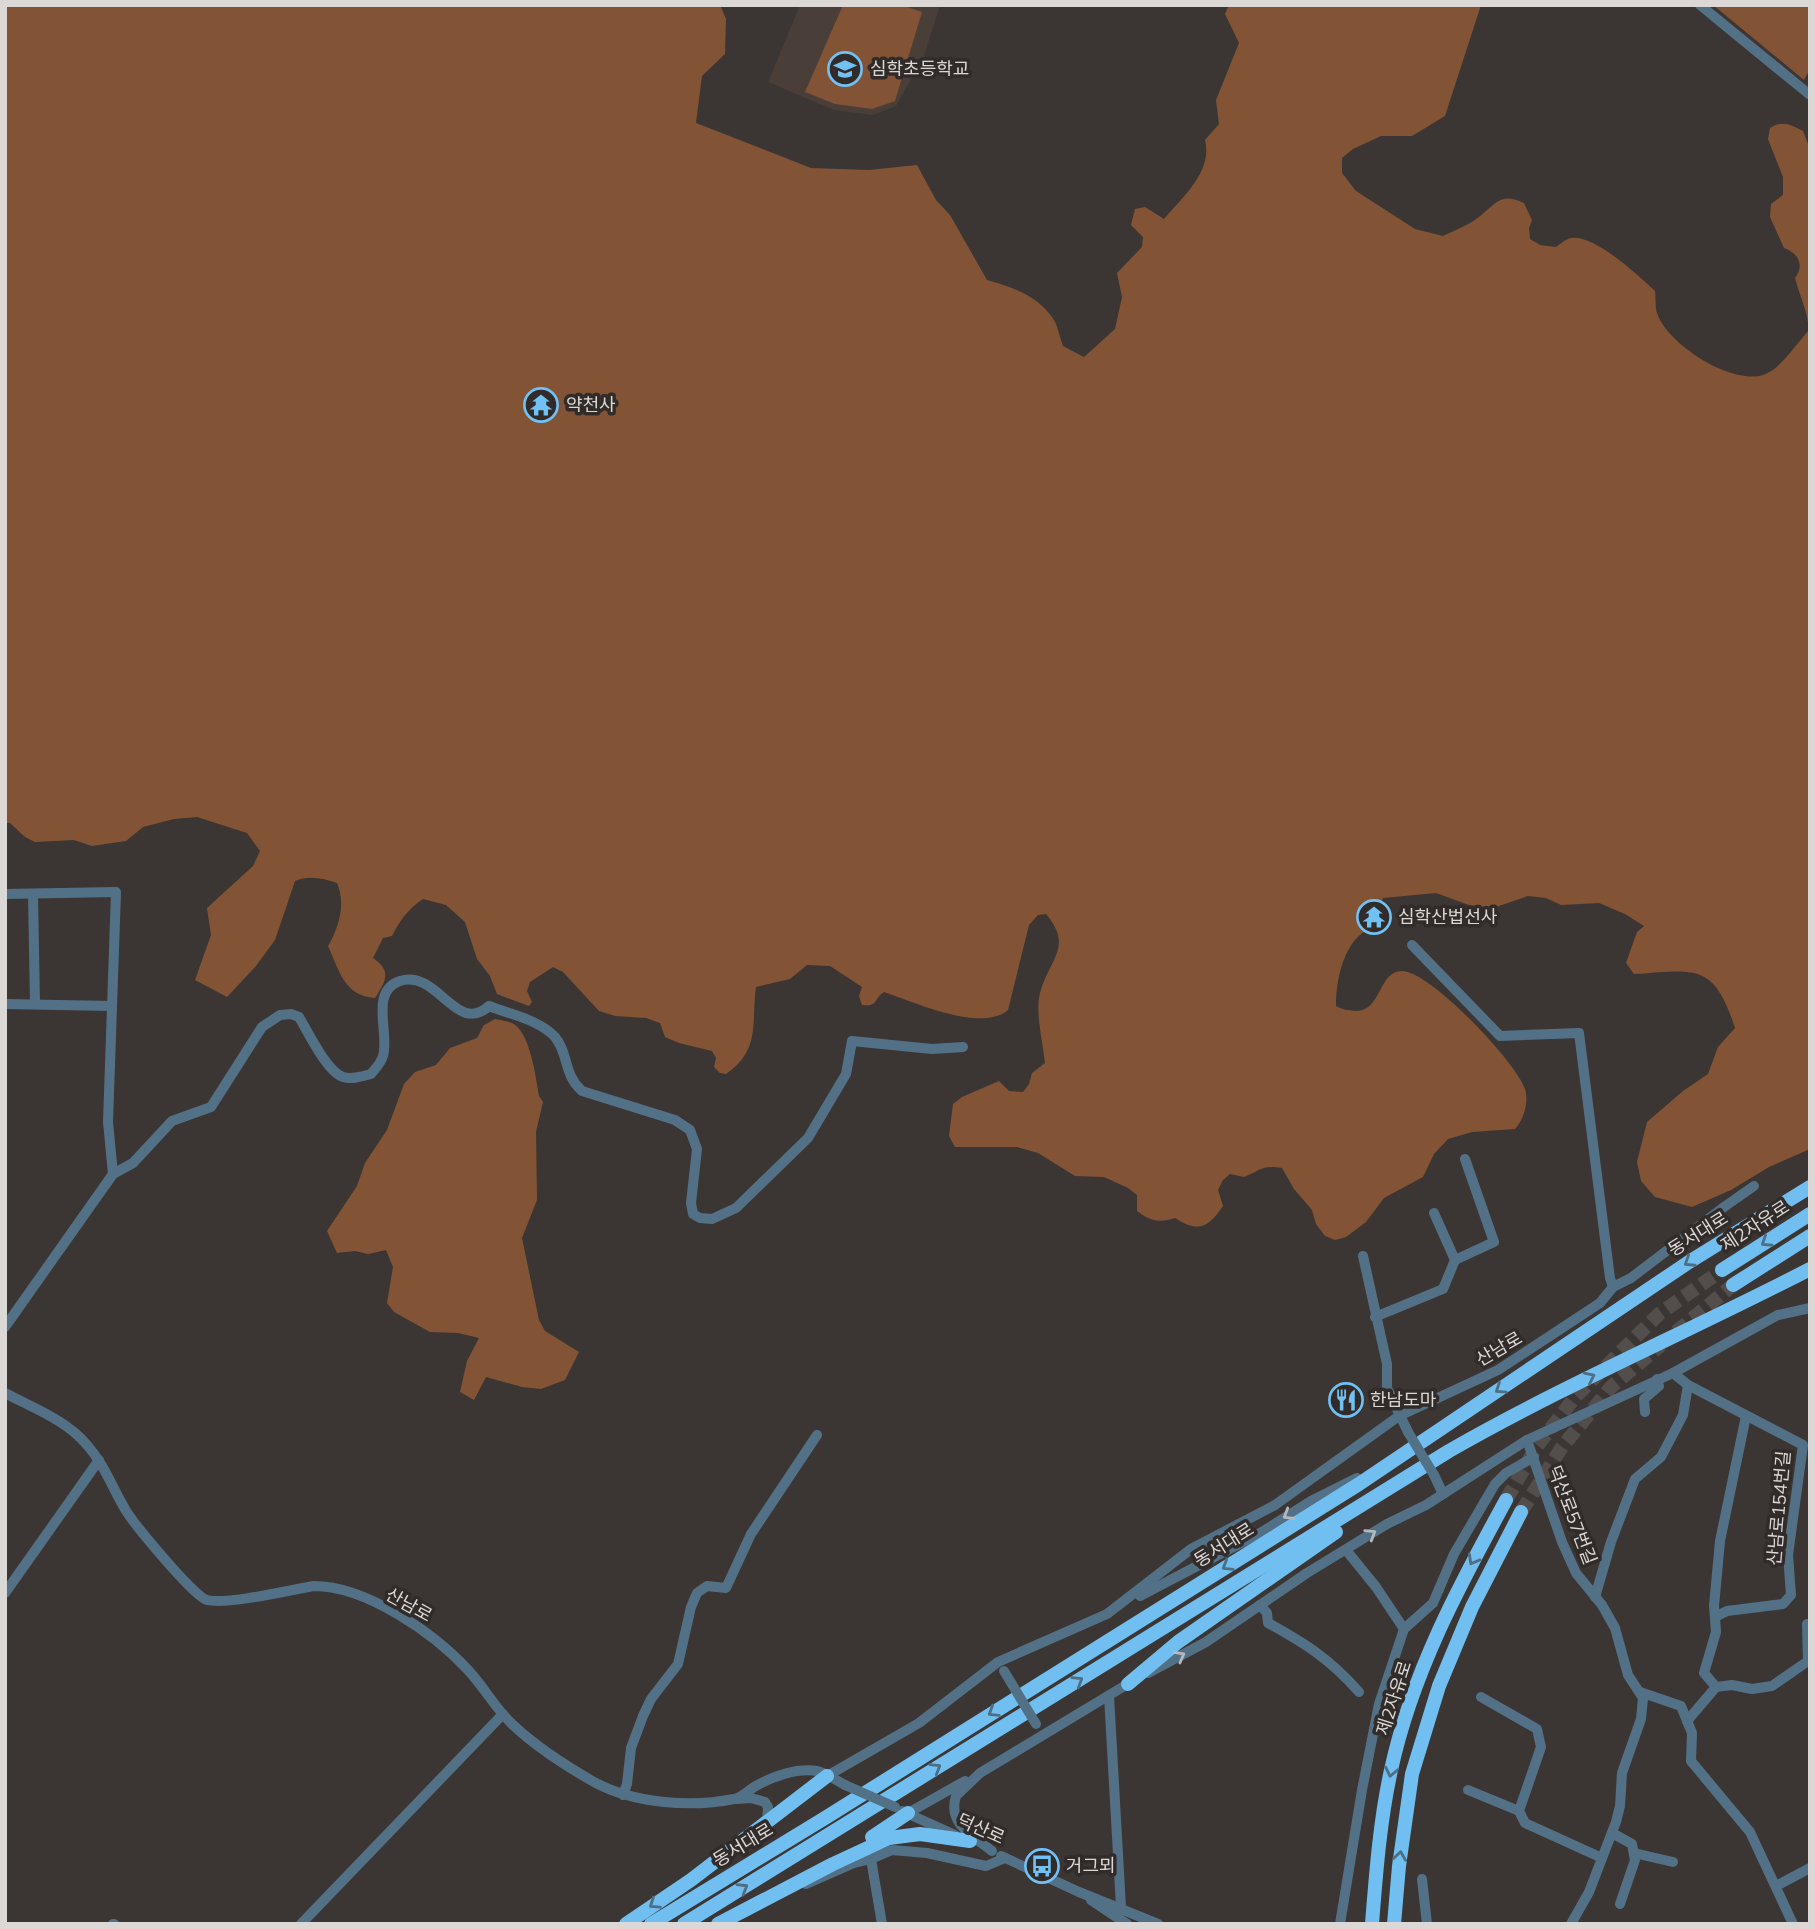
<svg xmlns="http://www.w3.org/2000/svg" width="1815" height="1929" viewBox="0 0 1815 1929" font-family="Mulish,'Noto Sans KR',sans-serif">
	<rect width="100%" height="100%" fill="#3b3633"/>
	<polygon fill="#493e38" points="800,5 940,5 924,56 896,106 873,115 834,110 768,82"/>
	<g fill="#835336">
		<path d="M 5,5 L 720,5 L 726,19 L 725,54 L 702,76 L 696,123 L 811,168 L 869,170 L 917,165 L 936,200 L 950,215 L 987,280 C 1012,287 1039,296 1054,320 C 1058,327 1060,338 1063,346 L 1084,357 L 1115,329 L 1122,297 L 1117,273 L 1142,247 L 1143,237 L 1131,225 L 1135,209 L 1145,207 L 1164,219 C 1183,197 1213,171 1205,140 L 1219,124 L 1216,100 L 1239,43 L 1225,14 L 1229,5 L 1481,5 L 1445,116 L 1412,136 L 1381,136 L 1353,149 L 1342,158 L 1342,173 L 1356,191 L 1415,229 L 1443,236 C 1455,230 1469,225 1479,217 C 1497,203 1500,192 1524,203 L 1532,220 L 1529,228 L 1530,239 L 1540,245 L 1556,247 C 1560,244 1566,239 1571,238 C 1594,234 1639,276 1655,291 C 1656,298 1655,307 1657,313 C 1667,344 1731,385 1763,375 C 1779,371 1797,343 1809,330 C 1807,308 1800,298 1795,278 C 1805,265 1798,253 1784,248 L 1770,217 L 1771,204 L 1783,195 L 1783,177 L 1768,139 L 1770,128 C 1782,120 1791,125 1803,131 L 1810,149 L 1810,1149 L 1769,1167 L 1731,1190 L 1692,1207 L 1655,1197 L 1641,1181 L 1637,1162 L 1647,1122 L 1683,1091 L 1708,1074 L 1718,1047 L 1735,1028 C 1714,962 1695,970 1634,974 L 1626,963 L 1637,932 L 1644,926 L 1625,914 L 1599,903 L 1561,905 L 1546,898 L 1528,896 L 1493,908 L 1469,905 L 1436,893 L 1383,898 L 1372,928 C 1344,938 1336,979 1336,1006 C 1343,1010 1347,1010 1356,1011 C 1382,1011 1378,971 1402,971 C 1430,971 1516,1062 1525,1089 C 1529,1102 1524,1119 1515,1129 L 1472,1132 L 1448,1139 L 1434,1154 L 1423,1177 L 1384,1198 L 1366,1222 L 1346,1237 L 1335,1240 L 1325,1236 L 1316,1224 L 1312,1210 L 1294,1189 L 1282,1168 C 1261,1165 1262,1170 1244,1177 L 1230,1174 L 1223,1180 L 1218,1190 L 1223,1206 C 1208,1228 1198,1233 1175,1218 C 1159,1223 1150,1221 1137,1211 L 1137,1195 L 1128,1188 L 1104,1177 L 1075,1176 L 1038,1153 L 1017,1147 L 955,1147 L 949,1136 L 953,1104 L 962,1097 L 999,1081 L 1009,1091 L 1023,1092 L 1029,1084 L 1032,1073 L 1045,1063 C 1043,1043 1035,1012 1040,993 C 1049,959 1074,947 1046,914 L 1038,915 L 1029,925 L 1008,1010 C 981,1033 914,1002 884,992 C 873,999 879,1007 862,1005 L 859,996 L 862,987 L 830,966 L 807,965 L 790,979 L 756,987 C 751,1023 761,1050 726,1074 L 720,1073 L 714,1067 L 716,1058 L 712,1051 L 679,1043 L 665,1037 L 660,1023 L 646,1018 L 615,1016 L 599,1011 L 563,972 L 553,967 L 530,982 L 527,991 L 532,1002 L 529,1006 L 497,994 L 490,976 L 477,959 L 465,922 L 446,905 L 423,899 C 408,909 400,920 392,936 L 383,938 L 373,958 C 392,971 386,981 375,998 C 344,996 339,970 328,946 C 339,928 346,903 337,883 C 323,878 309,875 295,881 L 275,940 L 256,966 L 227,997 L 195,980 L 211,935 L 207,908 L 253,866 L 260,851 L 247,833 L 197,817 L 174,819 L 143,827 L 126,841 L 92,846 L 74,840 L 35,842 L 25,837 L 10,823 L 5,823 Z"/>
		<polygon points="843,5 901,5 922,12 895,101 872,109 835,104 805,92"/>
		<polygon points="1713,5 1810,5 1810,69 1804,80"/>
		<path d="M 495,1019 C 501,1020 507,1021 512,1023 C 530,1031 536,1078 539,1096 L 543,1102 L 536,1132 L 537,1200 L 522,1238 L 539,1320 L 545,1331 L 579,1352 L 565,1380 L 541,1389 L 522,1387 L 486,1377 L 474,1400 L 460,1392 L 467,1361 L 479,1338 L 458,1333 L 430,1332 L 394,1312 L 387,1303 L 393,1267 L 386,1250 L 368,1254 L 355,1251 L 337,1253 L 327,1231 L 357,1186 L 365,1163 L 387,1130 L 404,1084 L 415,1072 L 436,1065 L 450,1048 L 477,1038 L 484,1025 Z"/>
	</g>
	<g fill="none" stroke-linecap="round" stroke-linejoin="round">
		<g stroke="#534e4b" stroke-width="14" stroke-dasharray="14 7" stroke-linecap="butt">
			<polyline points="1676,1332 1733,1285"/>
			<polyline points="1506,1500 1537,1446 1576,1396 1659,1314 1722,1270"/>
			<polyline points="1521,1512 1562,1447 1611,1387 1661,1345"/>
		</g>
		<g stroke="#537186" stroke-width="10">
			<polyline points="1700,5 1810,95"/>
			<polyline points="5,894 116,892 108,1122 113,1174"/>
			<polyline points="33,894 35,1004"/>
			<polyline points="1412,945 1500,1036 1579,1033 1610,1278 1613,1287"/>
			<polyline points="5,1004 112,1006"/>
			<polyline points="1363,1256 1387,1364 1387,1388 1408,1432"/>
			<polyline points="1455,1260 1494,1242 1465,1159"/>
			<polyline points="1375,1317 1443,1289 1455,1260 1434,1213"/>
			<path d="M 5,1327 L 113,1174 L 133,1163 L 172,1121 L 211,1107 L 262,1027 L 280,1015 L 291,1014 L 299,1017 C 308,1032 327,1072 343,1077 C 352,1080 363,1076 371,1074 C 376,1068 381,1063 383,1056 C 390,1034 369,991 400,981 C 438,969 456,1036 489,1006 C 509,1014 540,1020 555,1037 C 569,1054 563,1074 582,1091 L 675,1120 L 690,1130 L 697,1149 L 691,1203 L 693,1214 L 700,1218 L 712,1219 L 736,1208 L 808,1138 L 846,1074 L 852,1041 L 932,1049 L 963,1047"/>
			<polyline points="1673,1373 1688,1385 1803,1445 1788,1555 1791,1595 1783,1604 1727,1611 1715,1617"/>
			<path d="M 5,1393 C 33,1408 66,1420 87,1445 C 104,1464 112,1487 125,1509 C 133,1523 195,1598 207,1600 C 228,1605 290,1590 314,1586 C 366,1586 434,1633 468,1670 C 484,1687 495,1708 512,1724 C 535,1746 566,1766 594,1782 C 633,1803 690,1808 734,1799 C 742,1798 748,1790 756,1786 C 773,1776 797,1768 817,1771 C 826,1773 837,1781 845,1785"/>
			<polyline points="1645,1412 1644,1399 1659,1386 1657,1379"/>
			<polyline points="1527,1440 1562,1542 1576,1573 1602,1605 1615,1628 1628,1675 1643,1698 1641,1719 1622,1773 1620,1806 1616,1822 1589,1892 1571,1924"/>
			<polyline points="1434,1475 1443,1494"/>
			<polyline points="1346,1550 1376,1587 1404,1629"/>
			<polyline points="5,1593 99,1460"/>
			<polyline points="1140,1596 1262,1532 1311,1501 1357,1478"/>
			<polyline points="1595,1597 1611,1542 1635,1479 1661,1457 1683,1415 1688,1385"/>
			<path d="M 1260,1605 L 1267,1613 L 1268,1623 C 1306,1644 1330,1659 1359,1692"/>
			<polyline points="1148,1673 1206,1642 1307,1573 1387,1524 1426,1505 1527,1440 1673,1373 1778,1315 1810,1308"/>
			<polyline points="1716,1687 1732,1685 1752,1689 1772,1686 1808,1661 1807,1624"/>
			<polyline points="1640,1692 1681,1706 1692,1733 1691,1761 1750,1832 1793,1924"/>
			<polyline points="1109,1696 1121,1907"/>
			<polyline points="1481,1697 1537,1729 1541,1747 1519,1811 1525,1823 1602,1858"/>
			<polyline points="1687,1721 1716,1687 1704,1673 1716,1632 1714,1606 1720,1541 1746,1416"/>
			<polyline points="827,1776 919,1723 998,1662 1107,1614 1191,1549 1275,1505 1399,1416 1498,1370 1600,1303 1613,1287 1631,1278 1724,1207 1754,1186"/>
			<polyline points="1468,1790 1519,1811"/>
			<polyline points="623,1795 627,1784 631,1748 643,1716 651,1699 678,1664 691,1607 697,1593 707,1586 726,1588 751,1534 817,1435"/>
			<polyline points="737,1799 751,1798 765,1802 768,1807 767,1822"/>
			<polyline points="902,1811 955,1835"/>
			<polyline points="908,1813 965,1781"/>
			<polyline points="1612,1833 1632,1844 1635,1860 1620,1904"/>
			<path d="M 992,1851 C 973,1836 947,1824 956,1796 L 980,1773 L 1131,1682"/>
			<polyline points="1634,1853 1673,1862"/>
			<polyline points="1001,1856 1079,1892 1158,1924"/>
			<polyline points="871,1859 882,1924"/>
			<polyline points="1422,1879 1427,1924"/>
			<polyline points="806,1884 854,1863 871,1859 892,1850 927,1853 986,1866 1005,1858"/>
			<polyline points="1776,1886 1810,1868"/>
			<polyline points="1091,1900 1127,1924"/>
			<polyline points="113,1924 114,1924"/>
			<polyline points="301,1924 503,1714"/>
			<polyline points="1340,1924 1362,1790 1379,1704 1404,1629 1433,1603 1454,1554 1495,1484 1506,1473 1534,1457"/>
		</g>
		<g stroke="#71bff1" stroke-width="14">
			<polyline points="1722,1270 1810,1214"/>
			<polyline points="1733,1285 1810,1236"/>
			<polyline points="1128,1684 1178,1642 1336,1532"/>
			<polyline points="872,1837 908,1813"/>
			<polyline points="626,1924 691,1880 827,1776"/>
			<polyline points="651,1924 825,1818 1359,1484 1689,1262 1810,1187"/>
			<path d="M 684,1924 L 1449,1451 C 1566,1384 1690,1331 1810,1269"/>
			<polyline points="718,1924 833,1864 889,1838 920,1834 970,1841"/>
			<path d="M 1372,1924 C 1376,1873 1380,1820 1391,1770 C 1412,1673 1459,1586 1506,1500"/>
			<polyline points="1394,1924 1399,1866 1412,1774 1439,1686 1472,1607 1521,1512"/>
		</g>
		<g stroke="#537186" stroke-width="10">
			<polyline points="1408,1432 1434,1475"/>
			<polyline points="1004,1671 1036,1724"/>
			<polyline points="845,1785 895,1807"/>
		</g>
	</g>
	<defs><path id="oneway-chevron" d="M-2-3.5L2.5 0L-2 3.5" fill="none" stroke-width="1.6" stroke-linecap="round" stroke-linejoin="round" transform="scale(1.75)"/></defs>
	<g stroke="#4e6e83">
		<use href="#oneway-chevron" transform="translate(1766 1242) rotate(147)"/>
		<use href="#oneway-chevron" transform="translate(1689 1262) rotate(147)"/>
		<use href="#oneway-chevron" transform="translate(1590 1377) rotate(-26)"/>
		<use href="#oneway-chevron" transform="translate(1500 1389) rotate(146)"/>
		<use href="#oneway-chevron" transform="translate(1473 1560) rotate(119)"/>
		<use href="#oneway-chevron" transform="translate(1227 1566) rotate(148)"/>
		<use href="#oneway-chevron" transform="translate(1078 1681) rotate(-32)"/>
		<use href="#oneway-chevron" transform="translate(993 1712) rotate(148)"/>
		<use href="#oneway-chevron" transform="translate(936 1768) rotate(-32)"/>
		<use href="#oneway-chevron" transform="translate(1391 1772) rotate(102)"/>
		<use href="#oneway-chevron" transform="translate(1400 1856) rotate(-82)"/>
		<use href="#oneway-chevron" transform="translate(743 1888) rotate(-31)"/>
		<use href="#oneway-chevron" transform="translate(654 1904) rotate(146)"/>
	</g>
	<g stroke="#b3b9be">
		<use href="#oneway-chevron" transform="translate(1288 1515) rotate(148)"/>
		<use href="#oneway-chevron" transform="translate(1371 1534) rotate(-32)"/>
		<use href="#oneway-chevron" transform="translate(1180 1656) rotate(-29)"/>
	</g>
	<defs>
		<g id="school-ring" transform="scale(1.75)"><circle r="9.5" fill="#312c29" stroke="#71c1f5" stroke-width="1.5"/><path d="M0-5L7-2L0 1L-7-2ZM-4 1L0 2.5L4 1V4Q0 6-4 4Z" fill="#71c1f5"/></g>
		<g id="temple-ring" transform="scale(1.75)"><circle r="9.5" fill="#312c29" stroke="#71c1f5" stroke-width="1.5"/><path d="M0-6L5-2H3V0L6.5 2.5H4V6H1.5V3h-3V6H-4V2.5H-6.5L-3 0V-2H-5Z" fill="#71c1f5"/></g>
		<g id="restaurant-ring" transform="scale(1.75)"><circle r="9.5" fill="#312c29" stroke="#71c1f5" stroke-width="1.5"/><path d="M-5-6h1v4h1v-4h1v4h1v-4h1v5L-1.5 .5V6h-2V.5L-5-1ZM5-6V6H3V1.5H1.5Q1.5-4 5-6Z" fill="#71c1f5"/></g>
		<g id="bus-ring" transform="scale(1.75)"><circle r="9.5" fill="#312c29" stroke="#71c1f5" stroke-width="1.5"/><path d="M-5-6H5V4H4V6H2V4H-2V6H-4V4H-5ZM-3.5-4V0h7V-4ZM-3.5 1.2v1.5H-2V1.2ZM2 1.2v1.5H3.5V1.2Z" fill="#71c1f5"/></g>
	</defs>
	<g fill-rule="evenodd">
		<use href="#school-ring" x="845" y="69"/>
		<use href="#temple-ring" x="541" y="405"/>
		<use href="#temple-ring" x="1374" y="917"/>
		<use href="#restaurant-ring" x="1346" y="1400"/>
		<use href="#bus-ring" x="1042" y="1866"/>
	</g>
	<g text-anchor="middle" stroke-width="7" stroke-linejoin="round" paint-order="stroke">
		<g font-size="18" fill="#dcd8d6" stroke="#312c29" text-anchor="start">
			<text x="870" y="75">심학초등학교</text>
			<text x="566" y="411">약천사</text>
			<text x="1398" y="923">심학산법선사</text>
			<text x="1370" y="1406">한남도마</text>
			<text x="1066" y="1872">거그뫼</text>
		</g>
		<g font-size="18" fill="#dcd8d6" stroke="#312c29">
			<text transform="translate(1755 1226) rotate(-33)" y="6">제2자유로</text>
			<text transform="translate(1698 1234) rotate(-32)" y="6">동서대로</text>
			<text transform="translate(1499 1349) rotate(-30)" y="6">산남로</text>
			<text transform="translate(1779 1508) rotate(-85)" y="6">산남로154번길</text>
			<text transform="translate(1572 1515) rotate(69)" y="6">덕산로57번길</text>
			<text transform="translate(1224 1545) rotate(-32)" y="6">동서대로</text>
			<text transform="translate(409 1605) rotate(29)" y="6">산남로</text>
			<text transform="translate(1394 1698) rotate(-72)" y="6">제2자유로</text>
			<text transform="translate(981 1829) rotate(24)" y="6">덕산로</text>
			<text transform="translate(743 1845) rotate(-31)" y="6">동서대로</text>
		</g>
	</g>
	<rect width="1815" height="1929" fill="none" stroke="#dcd8d6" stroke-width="14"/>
</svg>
